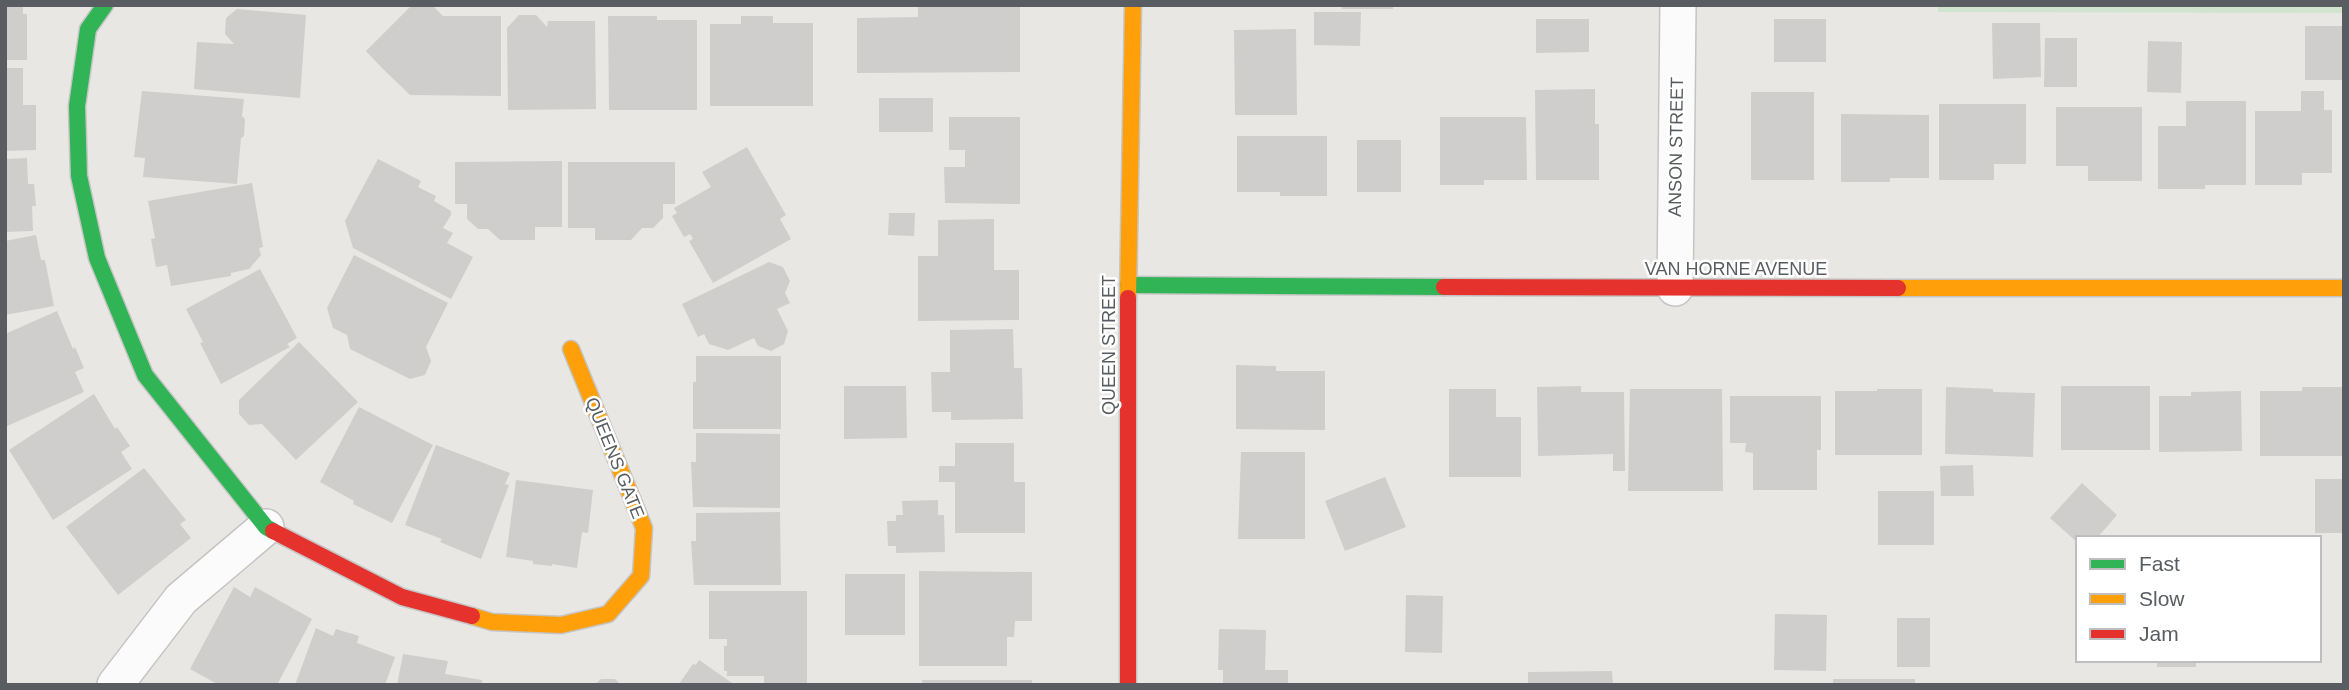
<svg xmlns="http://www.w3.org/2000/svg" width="2349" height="690" viewBox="0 0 2349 690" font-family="Arial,sans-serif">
	<rect width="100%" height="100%" fill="#e8e7e3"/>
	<polygon fill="#d1e4cf" points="1938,5 2344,5 2344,13 1938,12"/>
	<g fill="#cfcecc">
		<polygon points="5,5 23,5 23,14 27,14 27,60 5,60"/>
		<polygon points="412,5 432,5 443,16 501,16 501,96 410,95 382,68 366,51"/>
		<polygon points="918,5 1020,5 1020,72 857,73 857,18 918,17"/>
		<rect x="1342" y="5" width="51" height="4"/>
		<polygon points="237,9 306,15 300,98 194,89 197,42 234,44 225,34 226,18"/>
		<polygon points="1314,12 1361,12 1360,46 1314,45"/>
		<polygon points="519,15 536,15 547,27 548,21 595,21 596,109 508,110 507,28"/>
		<polygon points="608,16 657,16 657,20 697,20 697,110 609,110"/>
		<polygon points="741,16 773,16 773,23 813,23 813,106 710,106 710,24 741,24"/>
		<polygon points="1536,19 1589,19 1589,52 1536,53"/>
		<rect x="1774" y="19" width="52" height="43"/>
		<polygon points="1992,23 2040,23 2041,77 1993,79"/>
		<rect x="2305" y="26" width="39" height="54"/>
		<polygon points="1296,29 1297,115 1235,115 1234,30"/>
		<polygon points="2045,38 2077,38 2077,87 2044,87"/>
		<polygon points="2148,41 2182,42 2181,93 2147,92"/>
		<polygon points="5,68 23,68 23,105 36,105 36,150 5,151"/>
		<polygon points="1595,89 1595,124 1599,124 1599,180 1536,180 1535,90"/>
		<polygon points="142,91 244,99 242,116 245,119 244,136 241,138 237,184 143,177 145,158 134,157"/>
		<polygon points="2301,91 2324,91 2324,110 2332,110 2332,173 2302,173 2302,185 2255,185 2255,111 2301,111"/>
		<rect x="1751" y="92" width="63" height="88"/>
		<rect x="879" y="98" width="54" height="34"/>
		<polygon points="2186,101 2246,101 2246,185 2205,185 2205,189 2158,189 2158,126 2186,126"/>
		<polygon points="1939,104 2026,104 2026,164 1994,164 1994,180 1939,180"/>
		<polygon points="2056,107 2142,107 2142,181 2088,181 2088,166 2056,166"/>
		<polygon points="1841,114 1929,115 1929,178 1890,178 1890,182 1841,182"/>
		<polygon points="949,117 1020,117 1020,204 945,203 944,167 965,167 965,150 949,150"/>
		<polygon points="1440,117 1526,117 1527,180 1484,180 1484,185 1440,185"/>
		<polygon points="1237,136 1327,136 1327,196 1280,196 1280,192 1237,192"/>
		<rect x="1357" y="140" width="44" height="52"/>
		<polygon points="747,147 786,215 780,219 791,239 713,283 689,241 693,239 690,234 684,237 672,216 677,213 674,208 711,187 702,172"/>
		<polygon points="27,158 28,184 34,184 36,206 32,206 33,231 5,232 5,159"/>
		<polygon points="378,159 421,181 418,187 436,196 434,201 451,211 451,215 443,228 453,233 447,243 473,257 451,299 353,248 345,221"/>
		<polygon points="562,161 562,227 535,227 535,240 500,240 488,229 478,229 467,219 467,204 455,204 455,162"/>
		<polygon points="568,162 675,162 675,204 663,204 663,218 653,228 642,228 631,240 595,240 595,228 568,228"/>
		<polygon points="252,183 263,247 259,248 261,255 249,269 231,273 231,276 171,286 167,265 156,267 151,239 155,238 148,201"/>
		<polygon points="889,213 915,213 914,236 888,235"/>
		<polygon points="994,219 994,270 1019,270 1019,320 918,321 918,256 938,256 938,220"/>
		<polygon points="36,235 41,260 45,260 54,306 5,315 5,241"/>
		<polygon points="354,255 448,303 426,347 431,361 425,375 410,379 350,349 347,335 333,328 327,308"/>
		<polygon points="769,262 783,267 790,281 785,293 790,303 777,309 788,331 784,344 771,351 758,346 754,338 728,350 709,344 704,334 698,337 682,304"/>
		<polygon points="260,269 297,338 287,344 290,347 221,384 200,343 203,342 186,309"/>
		<polygon points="57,311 73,349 75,347 84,368 75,372 84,392 5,427 5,334"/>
		<polygon points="1013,329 1014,368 1022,368 1023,419 951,420 951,412 932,412 931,372 950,372 950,330"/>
		<polygon points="299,342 358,402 296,460 262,424 249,425 239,414 239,400"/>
		<polygon points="696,356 781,356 781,429 693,429 693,382 696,382"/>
		<polygon points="1236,365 1276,366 1276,371 1325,371 1325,430 1236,429"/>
		<polygon points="844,386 906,386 907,438 844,439"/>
		<polygon points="1581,386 1581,392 1624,392 1625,471 1613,471 1613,454 1538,456 1537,387"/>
		<rect x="2061" y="386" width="89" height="64"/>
		<polygon points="1946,387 1993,389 1993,392 2035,393 2033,457 1945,454"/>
		<polygon points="2302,387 2344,387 2344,456 2260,456 2260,391 2302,391"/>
		<polygon points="1449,389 1496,389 1496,417 1521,417 1521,477 1449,477"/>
		<polygon points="1630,389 1722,389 1723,491 1628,491"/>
		<polygon points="1877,389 1922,389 1922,455 1835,455 1835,391 1877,391"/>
		<polygon points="2241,391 2242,451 2159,452 2159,396 2191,396 2191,392"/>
		<polygon points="94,394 115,429 117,427 130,446 121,452 132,469 53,520 9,450"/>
		<polygon points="1730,396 1821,396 1821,450 1817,450 1817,490 1753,490 1753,453 1745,452 1746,443 1730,443"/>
		<polygon points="359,407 433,445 392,523 353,504 354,501 320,482"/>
		<polygon points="696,433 780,434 780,508 693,507 691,462 696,462"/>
		<polygon points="955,443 1014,443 1014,482 1025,482 1025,533 955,533 955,482 939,482 939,466 955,466"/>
		<polygon points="436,445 510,473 505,484 509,485 481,559 440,542 442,539 405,525"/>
		<polygon points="1241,452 1305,452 1305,539 1238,539"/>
		<polygon points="1973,465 1974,496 1941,496 1940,466"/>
		<polygon points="144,468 186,520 180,524 191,538 118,595 66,527"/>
		<polygon points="1385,477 1406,527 1345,551 1325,501"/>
		<rect x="2315" y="479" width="29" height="54"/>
		<polygon points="516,480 593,490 588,533 582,532 577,568 552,564 552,566 533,564 533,561 506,557"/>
		<polygon points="2082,483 2117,515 2097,538 2078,538 2078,543 2050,518"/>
		<rect x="1878" y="491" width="56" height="54"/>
		<polygon points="938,500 938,515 944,515 945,552 896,553 896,546 888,546 887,521 896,521 896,515 903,515 902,501"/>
		<polygon points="780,512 781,585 694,585 691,541 696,541 696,513"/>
		<polygon points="919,571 1032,572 1032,621 1015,621 1014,637 1007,637 1007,666 919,666"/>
		<rect x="845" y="574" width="60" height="61"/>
		<polygon points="234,587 250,597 255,587 312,619 277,685 219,685 190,669"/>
		<polygon points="709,591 807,591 807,685 764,685 764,676 727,676 727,671 724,671 724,646 727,646 727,639 709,639"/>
		<polygon points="1406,595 1443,596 1442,653 1405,652"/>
		<polygon points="1775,614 1827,615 1826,671 1774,670"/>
		<rect x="1897" y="618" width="33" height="49"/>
		<polygon points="316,628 333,636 336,629 359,636 357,643 395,657 385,685 295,685"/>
		<polygon points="1219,629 1266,630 1265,670 1288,670 1288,685 1223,685 1223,670 1218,670"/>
		<polygon points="403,654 448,661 445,674 482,680 482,685 397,685"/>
		<polygon points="699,660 735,685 681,685 679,684 693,664 696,665"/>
		<rect x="2157" y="660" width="39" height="7"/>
		<polygon points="1612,671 1613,685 1528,685 1528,672"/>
		<polygon points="601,679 615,679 621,685 594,685"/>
		<rect x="1833" y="679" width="82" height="6"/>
		<rect x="922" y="680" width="110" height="5"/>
	</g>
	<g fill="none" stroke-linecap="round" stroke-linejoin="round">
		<g stroke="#c4c4c4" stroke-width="38">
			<g id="street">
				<polyline points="1675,288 1678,5"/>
				<polyline points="115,685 181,599 266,527"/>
			</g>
		</g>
		<g stroke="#c5c5c5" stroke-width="19">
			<g id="fast">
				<polyline points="105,5 88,29 77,106 79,176 97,258 145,375 266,527 273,531"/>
				<polyline points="1128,285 1444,287"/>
			</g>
		</g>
		<g stroke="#c5c5c5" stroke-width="19">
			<g id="slow">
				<polyline points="1898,288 2344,288"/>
				<polyline points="1128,298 1133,5"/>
				<polyline points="472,616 492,622 561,625 608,614 641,576 644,528 571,349"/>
			</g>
		</g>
		<g stroke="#c5c5c5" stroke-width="19">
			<g id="jam">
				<polyline points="1444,287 1898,288"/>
				<polyline points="1128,298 1128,685"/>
				<polyline points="273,531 402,597 472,616"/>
			</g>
		</g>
		<use href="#street" stroke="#fcfbfb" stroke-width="35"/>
		<use href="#fast" stroke="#30b455" stroke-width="16"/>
		<use href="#slow" stroke="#ff9f0a" stroke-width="16"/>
		<use href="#jam" stroke="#e5322d" stroke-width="16"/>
	</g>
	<g text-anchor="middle" stroke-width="5" stroke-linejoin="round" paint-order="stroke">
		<g font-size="18" fill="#595d61" stroke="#fff">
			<text transform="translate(1676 147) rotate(-89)" y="6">ANSON STREET</text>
			<text x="1736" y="275">VAN HORNE AVENUE</text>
			<text transform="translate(1109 345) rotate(-90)" y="6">QUEEN STREET</text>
			<text transform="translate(615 458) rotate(68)" y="6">QUEENS GATE</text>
		</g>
	</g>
	<rect width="2349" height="690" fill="none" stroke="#595d61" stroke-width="14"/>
	<rect x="2076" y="536" width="245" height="126" fill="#ffffff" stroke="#bdbec0" stroke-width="2"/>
	<rect x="2090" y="559" width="35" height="10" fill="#30b455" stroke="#bdbec0" stroke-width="2"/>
	<text x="2139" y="571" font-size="21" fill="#595d61">Fast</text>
	<rect x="2090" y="594" width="35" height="10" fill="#ff9f0a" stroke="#bdbec0" stroke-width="2"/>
	<text x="2139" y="606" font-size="21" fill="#595d61">Slow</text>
	<rect x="2090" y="629" width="35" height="10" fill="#e5322d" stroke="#bdbec0" stroke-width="2"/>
	<text x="2139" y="641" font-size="21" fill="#595d61">Jam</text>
</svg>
